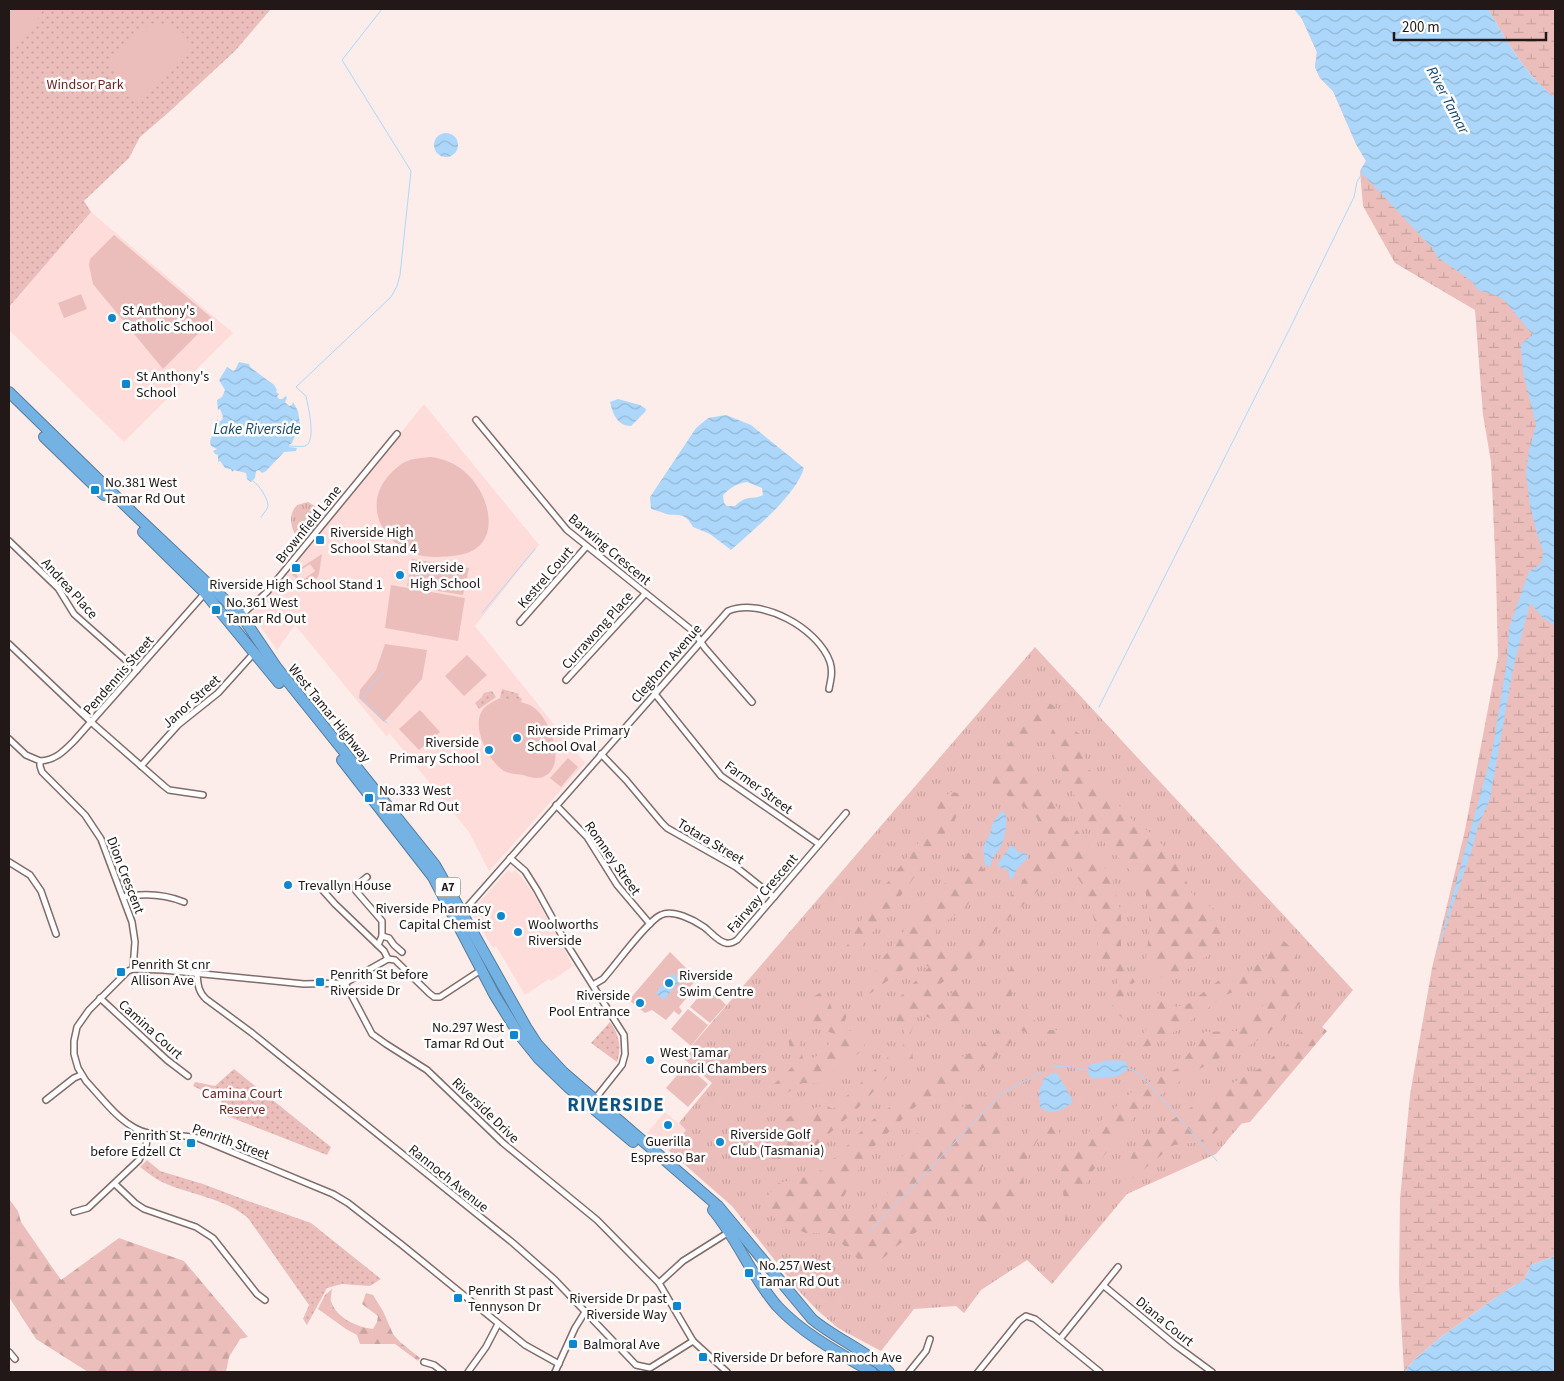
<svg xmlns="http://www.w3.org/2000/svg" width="1564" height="1381" viewBox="0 0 1564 1381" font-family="'Source Sans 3',sans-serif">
	<defs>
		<pattern id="grass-tufts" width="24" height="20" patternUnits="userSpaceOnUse" patternTransform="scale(1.25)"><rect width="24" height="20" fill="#ebbebb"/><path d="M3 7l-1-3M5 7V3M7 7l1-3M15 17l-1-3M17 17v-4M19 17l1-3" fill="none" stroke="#c9a3a0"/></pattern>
		<pattern id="forest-firs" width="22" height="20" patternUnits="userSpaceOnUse" patternTransform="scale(1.25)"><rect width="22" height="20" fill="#ebbebb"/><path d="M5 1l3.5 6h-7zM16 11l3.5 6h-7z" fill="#c9a3a0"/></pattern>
		<pattern id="wetland-marsh" width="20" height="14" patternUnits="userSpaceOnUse" patternTransform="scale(1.25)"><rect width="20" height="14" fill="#ebbebb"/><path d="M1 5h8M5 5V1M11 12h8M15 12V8" fill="none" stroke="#c9a3a0"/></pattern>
		<pattern id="park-dots" width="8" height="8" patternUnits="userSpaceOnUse" patternTransform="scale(1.25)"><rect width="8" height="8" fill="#ebbebb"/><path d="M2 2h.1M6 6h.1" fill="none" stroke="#c9a3a0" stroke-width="1.8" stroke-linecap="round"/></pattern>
		<pattern id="water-waves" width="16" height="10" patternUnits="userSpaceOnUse" patternTransform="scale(1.25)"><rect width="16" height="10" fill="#acd7fb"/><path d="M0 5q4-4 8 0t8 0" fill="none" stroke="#94b8d6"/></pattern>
	</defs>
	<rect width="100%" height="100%" fill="#fcedeb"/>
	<g fill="#fedcd9">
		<polygon points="91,212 233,333 124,442 9,330 9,307"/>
		<polygon points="424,404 539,545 475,626 585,763 489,871 469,832 391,735 389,733 387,737 295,625 277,650 252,614 271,593"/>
		<polygon points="508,870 512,873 515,870 523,879 536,898 573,966 551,981 549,979 525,995 496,946 493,948 471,912"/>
		<polygon points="665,1112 686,1130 669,1151 647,1133"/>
	</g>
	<g fill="url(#grass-tufts)">
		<path d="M 308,502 L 318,508 C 324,522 312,535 301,543 C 292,533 286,516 297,505 Z"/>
		<polygon points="1035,647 1353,990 1216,1154 1127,1194 1052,1284 1027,1260 981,1290 964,1313 956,1306 914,1309 881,1351 838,1328 817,1310 799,1291 732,1206 669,1151 686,1130 679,1123 712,1083 682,1057"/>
	</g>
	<g fill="url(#forest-firs)">
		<polygon points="1041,697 1059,710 1036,731 1019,759 1044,792 1076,829 1112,878 1121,913 1121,960 1135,982 1124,990 1123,1019 1112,1008 1118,981 1099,960 1097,928 1083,886 1066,860 1038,891 985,940 979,952 931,992 939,1006 962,983 979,999 970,1020 948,1029 919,1012 910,1035 913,1059 901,1063 905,1024 897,1023 893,1004 929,967 916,960 860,1001 883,958 940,885 949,882 968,852 987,873 966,908 937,927 933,944 952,953 977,933 1016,891 1046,846 1048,832 1032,812 1014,801 986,777"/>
		<polygon points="1058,720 1083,736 1086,766 1108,790 1126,815 1156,837 1182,871 1192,894 1219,912 1223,935 1207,956 1190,968 1159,978 1146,959 1150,925 1145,887 1088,824 1063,772 1046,742"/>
		<path d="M 951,792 L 971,795 C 935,849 899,901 858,950 L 844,951 L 869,906 L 920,841 L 933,819 L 932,804 Z"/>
		<polygon points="1278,936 1295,951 1299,965 1287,979 1290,990 1303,988 1304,1000 1266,1035 1242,1050 1223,1056 1192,1073 1144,1106 1123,1130 1092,1172 1065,1224 1066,1208 1059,1173 1078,1142 1135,1089 1178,1068 1204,1032 1237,1031 1248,1013 1274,1000 1272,977 1226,995 1178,1030 1144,1049 1135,1045 1155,1017 1155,991 1175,1007 1188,1004 1218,981 1246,975 1269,954"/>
		<polygon points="1020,958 1028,963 1015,991 1007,1000 999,993 1007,973"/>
		<polygon points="825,990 832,1009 847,1014 843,1027 861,1037 872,1034 858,1054 833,1072 823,1084 803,1083 779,1098 771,1087 793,1066 787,1032 795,1027 804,1063 824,1052 835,1034 804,1023 811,998"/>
		<polygon points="1036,997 1046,998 1036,1007 1032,1018 1045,1030 1061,1030 1061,1036 1041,1038 1018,1029 1021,1015"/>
		<polygon points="1314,1021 1327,1031 1250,1122 1219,1128 1208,1141 1174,1145 1118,1190 1137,1143 1205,1098 1260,1068"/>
		<polygon points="999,1029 1013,1040 986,1067 956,1079 915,1107 869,1151 838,1207 866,1216 885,1200 897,1166 913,1136 943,1115 977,1101 1000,1086 1009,1115 973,1185 942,1214 902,1242 882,1259 865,1266 831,1233 806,1233 778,1222 762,1203 778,1183 815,1175 839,1154 870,1122 942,1067 978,1049"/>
		<polygon points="888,1057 891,1073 856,1110 814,1147 786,1161 770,1164 766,1150 771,1130 792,1115 825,1105 833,1109"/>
		<polygon points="1058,1124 1060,1138 1039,1138 1024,1163 1023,1185 994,1220 975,1226 1013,1165 1030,1129"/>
		<polygon points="9,1199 18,1211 21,1222 61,1280 119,1238 184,1261 248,1337 240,1339 229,1357 226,1372 88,1372 36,1339 9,1297"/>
		<path d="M 332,1289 C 332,1292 330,1298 331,1301 C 336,1318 357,1327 373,1329 L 377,1322 L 378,1316 L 362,1304 L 366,1293 L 373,1295 L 383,1311 L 393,1334 L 400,1342 L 420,1358 L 418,1361 L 395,1344 L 360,1344 L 357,1335 L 346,1329 L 318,1309 L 325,1295 Z"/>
	</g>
	<g fill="url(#wetland-marsh)">
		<polygon points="1294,9 1555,324 1555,1256 1531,1265 1525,1279 1502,1293 1441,1337 1415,1359 1404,1372 1399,1283 1400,1199 1410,1095 1432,968 1465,830 1498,656 1496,574 1491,462 1483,415 1475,310 1395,263 1363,206 1360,171 1366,161 1356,144 1333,91 1320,78 1315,67 1317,52 1302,19"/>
		<path d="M 1488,9 L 1555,9 L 1555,98 C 1525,75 1507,41 1488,9 Z"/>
	</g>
	<g fill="url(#park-dots)">
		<polygon points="9,9 271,9 235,51 169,112 140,137 129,158 84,201 91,212 9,307"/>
		<polygon points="502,689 519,694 518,696 522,699 520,703 500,698"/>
		<polygon points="492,691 496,697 479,709 475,703 481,698 484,693"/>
		<path d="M 610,1022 C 619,1034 622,1048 617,1062 L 591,1043 Z"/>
		<polygon points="234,1069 331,1147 327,1155 217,1112 222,1100 193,1086 195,1082 215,1086"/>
		<path d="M 147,1160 L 160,1171 L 203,1184 L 248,1201 L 311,1223 L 381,1279 L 370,1286 L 342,1284 L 327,1288 L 307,1325 L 303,1319 L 309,1305 L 248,1218 C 225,1198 190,1195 162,1182 C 154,1178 147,1172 140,1167 Z"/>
	</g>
	<g fill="#ebbebb">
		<path d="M 9,9 L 43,9 C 36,24 25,40 9,48 Z"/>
		<path d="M 155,23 C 172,25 191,32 190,51 L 135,102 L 127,87 L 108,63 L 150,24 Z"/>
		<polygon points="114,235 213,319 163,369 93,284 89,265 90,259"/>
		<polygon points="81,294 87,309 64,318 58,303"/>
		<path d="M 431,457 C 444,459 455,463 465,472 C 491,494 504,548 459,555 C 444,557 427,559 413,553 C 380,540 363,503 390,474 C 394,470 399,465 405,462 C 413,458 422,458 431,457 Z"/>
		<polygon points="322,554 319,574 317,578 303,584 300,582 315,571 310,564 296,573 298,577 296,578 292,575 293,573"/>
		<polygon points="412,559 469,568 463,595 407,586"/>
		<polygon points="391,585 465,598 458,641 385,628"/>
		<polygon points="385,644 427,650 422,679 384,722 359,698 360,690 376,670"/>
		<polygon points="467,655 487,675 464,696 445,676"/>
		<path d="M 500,698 C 509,700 527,702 533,707 C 550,718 567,764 545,776 C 537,780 530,777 523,775 C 517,774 510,774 504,771 C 489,762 471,727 482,711 C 485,705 494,701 500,698 Z"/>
		<polygon points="420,710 440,732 419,750 399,729"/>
		<polygon points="568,758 578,767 561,787 550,778"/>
		<polygon points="670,952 697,979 690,987 693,990 679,1007 682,1011 679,1015 674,1011 666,1020 652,1010 645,1013 629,1000"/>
		<polygon points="708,986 726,1005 710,1023 690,1007"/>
		<polygon points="688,1009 708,1025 691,1046 671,1029"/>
		<polygon points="686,1065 708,1084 688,1107 666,1088"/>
	</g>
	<g fill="url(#water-waves)" fill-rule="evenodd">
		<path d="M 1294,9 L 1488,9 C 1507,41 1525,75 1555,98 L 1555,626 L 1543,618 L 1530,603 L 1513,669 L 1490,799 L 1478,826 L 1473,846 L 1436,956 L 1492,752 L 1507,661 L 1509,628 L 1529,571 L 1537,567 L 1542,561 L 1543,551 L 1538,537 L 1530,506 L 1528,488 L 1526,472 L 1529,450 L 1536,425 L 1523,372 L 1521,346 L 1522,343 L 1533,335 L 1504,300 L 1495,295 L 1478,290 L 1473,283 L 1462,274 L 1437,257 L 1433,249 L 1360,171 L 1366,161 L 1356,144 L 1333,91 L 1320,78 L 1315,67 L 1317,52 L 1302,19 Z"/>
		<circle cx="446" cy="145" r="12"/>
		<path d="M 239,362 L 249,364 L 250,367 L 274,385 L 277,390 L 276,392 L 279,394 L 277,396 L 279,399 L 282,399 L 286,396 L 287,398 L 285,402 L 289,406 L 292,405 L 293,402 L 298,411 L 300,424 L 302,427 L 298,429 L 292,443 L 289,445 L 289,447 L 297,448 L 296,451 L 284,452 L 266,471 L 262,473 L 259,470 L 256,471 L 255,478 L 251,482 L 247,479 L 246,473 L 234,470 L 232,472 L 231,469 L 225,468 L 220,461 L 218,462 L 218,455 L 215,454 L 213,451 L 217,449 L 211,446 L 210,441 L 216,425 L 215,422 L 218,419 L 218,422 C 226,420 222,414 220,409 L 218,410 L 217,400 L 222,397 L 225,390 L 219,380 L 227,367 L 233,371 L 235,370 Z"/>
		<path d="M 618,399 L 640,405 L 646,409 L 645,412 L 631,426 C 617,426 613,414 610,402 Z"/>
		<path d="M 726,415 L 751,425 L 804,468 C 795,497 754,529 731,550 L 710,534 L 693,527 C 684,511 680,517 666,514 C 661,512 656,510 651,509 L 650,497 L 696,428 L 708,418 ZM 747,482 L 762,488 L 763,495 C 750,501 749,493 735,506 L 727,506 L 724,503 L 723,495 C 731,487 736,484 747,482 Z"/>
		<path d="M 1002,811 L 1006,815 C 1007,825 1005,838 1000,848 C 995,856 993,855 990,866 L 988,867 L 985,864 L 983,847 L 990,834 L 993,822 Z"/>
		<polygon points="1012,844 1018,852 1027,854 1028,857 1017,869 1013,878 1010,879 1008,870 999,867 998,863"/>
		<polygon points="672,973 680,980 664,1000 656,993"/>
		<path d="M 1109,1060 L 1125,1061 L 1128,1068 C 1118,1081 1105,1076 1092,1079 L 1088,1073 L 1089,1065 Z"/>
		<path d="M 1053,1073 L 1057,1073 L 1071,1097 L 1072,1103 C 1061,1111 1051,1116 1040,1107 L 1039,1092 L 1044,1078 Z"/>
		<polygon points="1555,1256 1555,1372 1404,1372 1415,1359 1441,1337 1502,1293 1525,1279 1531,1265"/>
	</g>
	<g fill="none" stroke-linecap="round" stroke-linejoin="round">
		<g stroke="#acd7fb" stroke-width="1">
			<path d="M 289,446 C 293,446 301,447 305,446 C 317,442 308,406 306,396 L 296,387 L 391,297 L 397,286 L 400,275 L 411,171 L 342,60 L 382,9"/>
			<path d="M 253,481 C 259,485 268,498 268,506 C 267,510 263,514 261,517"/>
			<polyline points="482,613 535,549"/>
			<polyline points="382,673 361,698 387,723"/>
			<polyline points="1099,707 1290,328 1354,197 1357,182 1361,175 1366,176"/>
			<polyline points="1051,1067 1066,1066 1084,1070 1088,1069"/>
			<polyline points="1128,1068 1139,1073 1217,1161"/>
			<polyline points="868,1233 1002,1093 1042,1072"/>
		</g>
		<g stroke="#826c6a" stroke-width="8">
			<g id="street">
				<polyline points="476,420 567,530 694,632 705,648 752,702"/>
				<polyline points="9,541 58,588 74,614 137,670"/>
				<polyline points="520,622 586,547"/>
				<polyline points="231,623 246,611 267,592 397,434"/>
				<polyline points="9,644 91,722 164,786 169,790 203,795"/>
				<polyline points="566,680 645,594"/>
				<polyline points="655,694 721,776 819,844"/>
				<polyline points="9,739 26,755 40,761 40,766 42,772 85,815 101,839 132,922 135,942 133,969"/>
				<polyline points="601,754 626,780 662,823 667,828 736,867 774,897"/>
				<path d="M 40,761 C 56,760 64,751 74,741 L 205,593"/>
				<polyline points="141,766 178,725 218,693 255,652"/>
				<polyline points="556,805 587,837 617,885 650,924"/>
				<polyline points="510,858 525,871 537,890 566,943 624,1035 625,1054 622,1065 595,1099"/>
				<polyline points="9,862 30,875 41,891 56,934"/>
				<polyline points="367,877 356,886 356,891 382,921 382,936 378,945"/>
				<polyline points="318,885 335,904 384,951 388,959"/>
				<path d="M 123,897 C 144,893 164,894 184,902"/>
				<path d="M 462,913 L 728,611 C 761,597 818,628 830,662 C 833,671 831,679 829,689"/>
				<polyline points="382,936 389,938 394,945 402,952"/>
				<polyline points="481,970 440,997 434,997 429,993 395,960 388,959 345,983 372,1034 386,1044 427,1070 503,1143 597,1220 659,1283 693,1341 727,1372"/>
				<path d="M 197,974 C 198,985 198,991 206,999 L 252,1033 L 513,1243 L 555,1280 L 636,1365 L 650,1368 L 693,1341"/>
				<path d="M 345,983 L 304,984 L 163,970 L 133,969 L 128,971 L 89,1010 L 77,1027 L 74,1041 L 74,1054 L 78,1068 L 86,1081 C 102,1098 123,1128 148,1133 C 164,1137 181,1134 198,1138 L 333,1194 L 348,1203 L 402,1245 L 525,1345 L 559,1364"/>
				<path d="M 593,985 L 603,979 C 615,966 647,921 661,915 C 673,909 694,920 704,927 C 711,932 718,942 726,943 C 730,944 734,942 737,940 L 846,813"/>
				<polyline points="100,998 167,1060 188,1076"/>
				<polyline points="46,1100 74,1078 81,1075"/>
				<polyline points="115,1184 135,1203 144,1209 196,1227 213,1238 257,1294 265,1300"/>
				<polyline points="74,1212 88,1208 139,1160 146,1146 148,1133"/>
				<polyline points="659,1283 683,1261 729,1232"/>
				<polyline points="1104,1286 1174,1344 1212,1372"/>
				<polyline points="1060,1339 1118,1267"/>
				<polyline points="9,1352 15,1359"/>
				<polyline points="424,1362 434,1365 443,1372"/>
				<polyline points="468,1372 486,1347 498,1324"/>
				<polyline points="555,1372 575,1328 585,1312"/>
				<polyline points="909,1372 926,1351 930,1339"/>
				<polyline points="978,1372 1019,1321 1026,1316 1035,1319 1100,1372"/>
			</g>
		</g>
		<g stroke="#577c9c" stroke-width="12">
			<g id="highway">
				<path d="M 9,392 L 133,513 L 241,615 L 277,668 L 435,865 L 526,1027 L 537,1044 L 563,1072 L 718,1206 L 812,1319 C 836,1339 867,1351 889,1372"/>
				<polyline points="44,437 104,495"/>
				<polyline points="143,532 205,593 279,683"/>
				<polyline points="342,760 433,877 494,994 518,1033 539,1059 569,1088 633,1142"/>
				<path d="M 713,1210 C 738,1240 752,1277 777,1306 C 803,1334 839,1353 872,1372"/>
			</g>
		</g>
		<use href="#street" stroke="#fff" stroke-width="5"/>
		<use href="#highway" stroke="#74b2e4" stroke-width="10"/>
	</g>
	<g fill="#0f87cf" stroke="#fefefe" stroke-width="2">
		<circle cx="112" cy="318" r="5"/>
		<rect x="121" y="379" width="10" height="10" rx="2.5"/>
		<rect x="90" y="485" width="10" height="10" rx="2.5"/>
		<rect x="315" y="535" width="10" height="10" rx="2.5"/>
		<rect x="291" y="563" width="10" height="10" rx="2.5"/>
		<circle cx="400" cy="575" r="5"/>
		<rect x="211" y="605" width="10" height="10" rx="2.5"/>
		<circle cx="517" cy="738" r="5"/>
		<circle cx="489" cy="750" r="5"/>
		<rect x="364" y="793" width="10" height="10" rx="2.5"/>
		<circle cx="288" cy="885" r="5"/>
		<circle cx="501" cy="916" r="5"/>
		<circle cx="518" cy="932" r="5"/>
		<rect x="116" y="967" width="10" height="10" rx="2.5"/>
		<rect x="315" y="977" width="10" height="10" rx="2.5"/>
		<circle cx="669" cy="983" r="5"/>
		<circle cx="640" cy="1003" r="5"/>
		<rect x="509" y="1030" width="10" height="10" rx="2.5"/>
		<circle cx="650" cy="1060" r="5"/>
		<circle cx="668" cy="1125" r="5"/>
		<circle cx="720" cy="1142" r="5"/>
		<rect x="186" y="1138" width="10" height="10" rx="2.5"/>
		<rect x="744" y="1268" width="10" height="10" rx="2.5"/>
		<rect x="453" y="1293" width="10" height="10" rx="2.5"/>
		<rect x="672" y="1301" width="10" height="10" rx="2.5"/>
		<rect x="568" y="1339" width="10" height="10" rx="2.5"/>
		<rect x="698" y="1352" width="10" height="10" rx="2.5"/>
	</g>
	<g text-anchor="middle" stroke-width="5" stroke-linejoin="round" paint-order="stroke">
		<rect fill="#fefefe" stroke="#635d5c" stroke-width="1" x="435.5" y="877.5" width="25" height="19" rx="4"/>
		<g font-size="12" font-weight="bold" fill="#211817">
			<text x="448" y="891">A7</text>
		</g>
		<g font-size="14" fill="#6a2626" stroke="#fefefe">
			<text x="85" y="89">Windsor Park</text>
			<text x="242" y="1098">Camina Court<tspan x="242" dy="16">Reserve</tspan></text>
		</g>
		<g font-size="14" fill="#211817" stroke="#fefefe" text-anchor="start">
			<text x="122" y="315">St Anthony's<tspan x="122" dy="16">Catholic School</tspan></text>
			<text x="136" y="381">St Anthony's<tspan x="136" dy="16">School</tspan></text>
			<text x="105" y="487">No.381 West<tspan x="105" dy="16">Tamar Rd Out</tspan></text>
			<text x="330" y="537">Riverside High<tspan x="330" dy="16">School Stand 4</tspan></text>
			<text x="410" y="572">Riverside<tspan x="410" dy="16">High School</tspan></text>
			<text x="296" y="589" text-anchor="middle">Riverside High School Stand 1</text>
			<text x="226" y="607">No.361 West<tspan x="226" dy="16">Tamar Rd Out</tspan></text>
			<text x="527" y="735">Riverside Primary<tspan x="527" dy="16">School Oval</tspan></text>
			<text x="479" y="747" text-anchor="end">Riverside<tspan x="479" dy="16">Primary School</tspan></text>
			<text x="379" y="795">No.333 West<tspan x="379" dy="16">Tamar Rd Out</tspan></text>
			<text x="298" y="890">Trevallyn House</text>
			<text x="491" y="913" text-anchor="end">Riverside Pharmacy<tspan x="491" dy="16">Capital Chemist</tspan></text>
			<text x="528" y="929">Woolworths<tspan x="528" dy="16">Riverside</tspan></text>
			<text x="131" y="969">Penrith St cnr<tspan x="131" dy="16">Allison Ave</tspan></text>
			<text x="330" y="979">Penrith St before<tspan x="330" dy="16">Riverside Dr</tspan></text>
			<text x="679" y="980">Riverside<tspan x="679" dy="16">Swim Centre</tspan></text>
			<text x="630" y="1000" text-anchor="end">Riverside<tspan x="630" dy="16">Pool Entrance</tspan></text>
			<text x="504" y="1032" text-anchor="end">No.297 West<tspan x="504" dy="16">Tamar Rd Out</tspan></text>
			<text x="660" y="1057">West Tamar<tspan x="660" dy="16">Council Chambers</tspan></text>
			<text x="730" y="1139">Riverside Golf<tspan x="730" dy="16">Club (Tasmania)</tspan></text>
			<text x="181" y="1140" text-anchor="end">Penrith St<tspan x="181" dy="16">before Edzell Ct</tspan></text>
			<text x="668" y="1146" text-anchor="middle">Guerilla<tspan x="668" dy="16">Espresso Bar</tspan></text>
			<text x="759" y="1270">No.257 West<tspan x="759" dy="16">Tamar Rd Out</tspan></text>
			<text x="468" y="1295">Penrith St past<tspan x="468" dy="16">Tennyson Dr</tspan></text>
			<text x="667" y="1303" text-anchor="end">Riverside Dr past<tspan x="667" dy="16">Riverside Way</tspan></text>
			<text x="583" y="1349">Balmoral Ave</text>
			<text x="713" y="1362">Riverside Dr before Rannoch Ave</text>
		</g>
		<g font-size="14" fill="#211817" stroke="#fefefe">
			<text transform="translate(308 524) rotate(-51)" y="5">Brownfield Lane</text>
			<text transform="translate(610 549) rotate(40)" y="5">Barwing Crescent</text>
			<text transform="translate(545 577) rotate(-49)" y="5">Kestrel Court</text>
			<text transform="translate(70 588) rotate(48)" y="5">Andrea Place</text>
			<text transform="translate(597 630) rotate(-48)" y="5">Currawong Place</text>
			<text transform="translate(666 663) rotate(-49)" y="5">Cleghorn Avenue</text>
			<text transform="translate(118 675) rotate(-49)" y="5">Pendennis Street</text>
			<text transform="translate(191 701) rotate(-42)" y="5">Janor Street</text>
			<text transform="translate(330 713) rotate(51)" y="5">West Tamar Highway</text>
			<text transform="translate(759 787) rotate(36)" y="5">Farmer Street</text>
			<text transform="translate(711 841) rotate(31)" y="5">Totara Street</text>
			<text transform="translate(613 858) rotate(55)" y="5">Romney Street</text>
			<text transform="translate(126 875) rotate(69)" y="5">Dion Crescent</text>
			<text transform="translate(762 893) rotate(-49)" y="5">Fairway Crescent</text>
			<text transform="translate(151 1029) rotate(42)" y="5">Camina Court</text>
			<text transform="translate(486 1110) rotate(44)" y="5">Riverside Drive</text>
			<text transform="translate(231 1141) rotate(20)" y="5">Penrith Street</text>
			<text transform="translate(449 1178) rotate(39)" y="5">Rannoch Avenue</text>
			<text transform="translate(1165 1321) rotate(39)" y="5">Diana Court</text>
		</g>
		<g font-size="15" font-style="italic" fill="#174769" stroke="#fefefe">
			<text transform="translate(1448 100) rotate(62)" y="5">River Tamar</text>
			<text x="257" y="434">Lake Riverside</text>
		</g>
		<g font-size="19" font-weight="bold" letter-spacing="1" fill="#0d5482" stroke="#fefefe">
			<text x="616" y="1111">RIVERSIDE</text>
		</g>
	</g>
	<rect width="1564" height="1381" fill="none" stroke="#211817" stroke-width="20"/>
	<path d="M1394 32v8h152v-8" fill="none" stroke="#211817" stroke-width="2.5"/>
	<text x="1402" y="32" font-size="15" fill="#211817" stroke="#fefefe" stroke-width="4" paint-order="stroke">200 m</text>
</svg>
